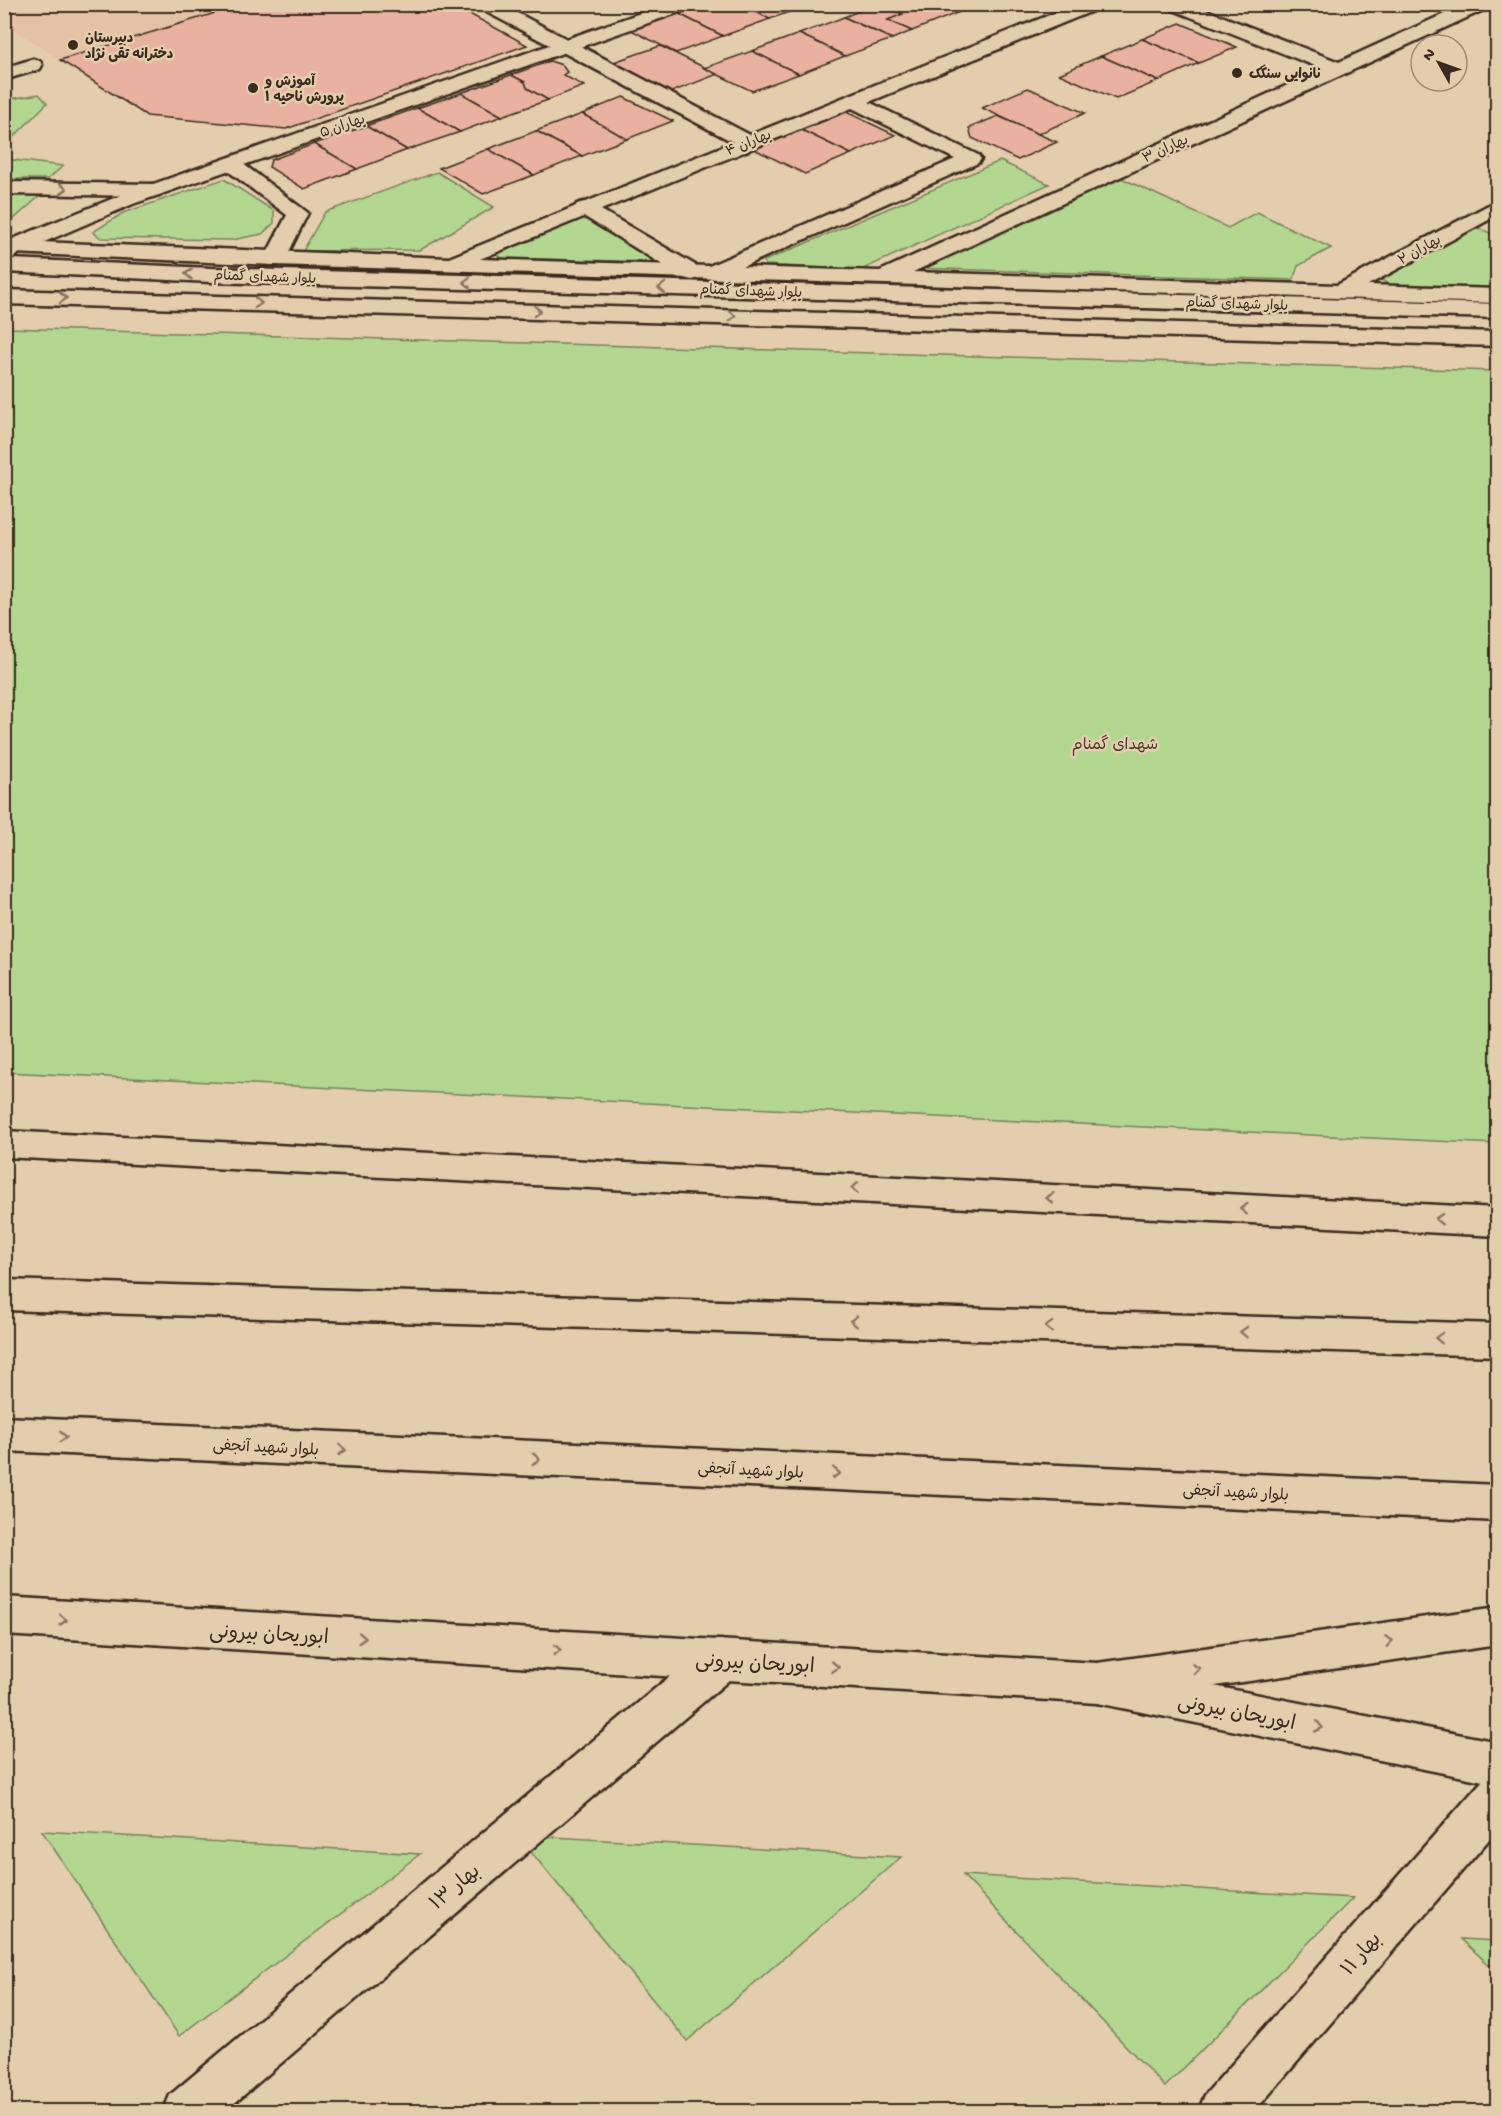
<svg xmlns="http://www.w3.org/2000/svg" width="1502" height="2116" viewBox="0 0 1502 2116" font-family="'Gochi Hand','Playpen Sans Arabic',sans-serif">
	<rect width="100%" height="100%" fill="#e4cdad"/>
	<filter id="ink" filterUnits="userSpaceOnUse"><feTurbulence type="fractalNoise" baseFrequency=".0167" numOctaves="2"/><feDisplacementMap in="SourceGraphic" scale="12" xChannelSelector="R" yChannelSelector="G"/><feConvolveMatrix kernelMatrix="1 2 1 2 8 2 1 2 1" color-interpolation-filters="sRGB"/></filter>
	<g filter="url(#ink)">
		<polygon fill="#e3c2a6" points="5,5 245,5 60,60 15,30 5,30"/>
		<g fill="#b3d791" stroke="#778058" stroke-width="1.5">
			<polygon points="39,94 47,103 5,146 5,100"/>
			<polygon points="5,159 63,166 48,179 5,179"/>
			<polygon points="1000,161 1049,184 861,270 765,265 764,261"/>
			<polygon points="437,172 494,207 420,250 303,251 325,212"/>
			<polygon points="1115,175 1228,228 1257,212 1331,248 1298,266 1293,280 913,268"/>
			<polygon points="224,179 274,211 274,223 262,234 232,240 101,238 93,232 123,213"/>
			<polygon points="5,192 43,193 5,227"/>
			<polygon points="582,216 659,262 500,258 495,252"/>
			<polygon points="1476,227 1497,236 1497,290 1392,286 1379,279"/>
			<polygon points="5,328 1497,371 1497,1144 5,1072"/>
			<polygon points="42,1831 420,1854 179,2036"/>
			<polygon points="517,1835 901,1857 687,2041"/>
			<polygon points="963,1875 1353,1898 1165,2087"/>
			<polygon points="1461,1939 1497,1941 1497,1972"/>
		</g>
		<g fill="#e9b2a0" stroke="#3b2a1e" stroke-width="1.5">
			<polygon points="245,4 451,4 527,45 286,129 147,116 60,60"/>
			<polygon points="705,4 741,4 770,19 723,36 679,14"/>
			<polygon points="740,4 811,4 770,19"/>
			<polygon points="876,4 903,14 888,20 912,31 892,39 844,17"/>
			<polygon points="881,4 937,4 957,13 912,31 888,20 903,14"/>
			<polygon points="937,4 979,4 957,13"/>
			<polygon points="679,14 723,36 676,53 631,30"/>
			<polygon points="844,17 863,26 892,39 845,56 799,34"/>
			<polygon points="1180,23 1237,47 1199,63 1142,39"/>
			<polygon points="799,34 823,45 845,56 799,74 752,51"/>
			<polygon points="1142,39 1199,63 1158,81 1101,56"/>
			<polygon points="660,46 718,74 669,93 611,63"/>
			<polygon points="752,51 799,74 752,91 704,68"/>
			<polygon points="1101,56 1158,81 1116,99 1059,74"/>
			<polygon points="550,61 562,65 567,72 563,75 584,86 548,100 527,88 525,82 511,75"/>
			<polygon points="511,75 525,82 527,88 548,100 502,116 461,93"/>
			<polygon points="1028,88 1085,113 1038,134 982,108"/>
			<polygon points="461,93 502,116 460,132 417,108"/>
			<polygon points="623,97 673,121 627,139 582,114"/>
			<polygon points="417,108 460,132 407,150 366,126"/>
			<polygon points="840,109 895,135 851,154 795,127"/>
			<polygon points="582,114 606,127 627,139 582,156 536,131"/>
			<polygon points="998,116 1038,134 1057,142 1018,160 972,138 969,128"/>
			<polygon points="366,126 407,150 357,169 314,144"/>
			<polygon points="795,127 851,154 805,174 750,147"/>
			<polygon points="536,131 582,156 534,175 488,149"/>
			<polygon points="314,144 357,169 304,189 269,167 271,160"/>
			<polygon points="488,149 534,175 483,194 439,168"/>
		</g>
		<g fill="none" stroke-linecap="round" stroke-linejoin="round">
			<g stroke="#3b2a1e" stroke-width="5">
				<g id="lane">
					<polygon points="231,158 238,160 308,213 283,264 275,265 267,264 264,259 287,215 224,168 221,164 224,160"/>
					<polygon points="584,202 591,204 700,268 703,273 700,278 692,280 684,278 577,212 574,208 577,204"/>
				</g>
			</g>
			<g stroke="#3b2a1e" stroke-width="5">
				<g id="street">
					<path d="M 476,4 L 500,4 L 750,135 L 1077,4 L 1103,4 L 1100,8 L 869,102 L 978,155 L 981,159 L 978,163 L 742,267 L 880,271 L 1323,69 L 1168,8 L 1165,4 L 1191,4 L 1339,62 L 1466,4 L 1491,4 L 1488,8 L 913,272 L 1337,285 L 1498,200 L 1498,215 L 1368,285 L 1498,289 L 1498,303 L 275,265 L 13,253 L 4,250 L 5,242 L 13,241 L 449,258 L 733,142 L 479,8 ZM 852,108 L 955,159 L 709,266 L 480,259 Z"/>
					<polygon points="33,59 40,61 42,65 40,69 4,80 4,68"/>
					<polygon points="4,182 155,184 162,186 165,190 162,194 155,196 4,194"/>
					<polygon points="721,1640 736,1646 742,1660 736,1674 224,2112 163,2112 170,2095 706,1646"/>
					<polygon points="1498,1774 1498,1829 1254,2112 1198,2112 1205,2095 1483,1780"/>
				</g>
			</g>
			<g stroke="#3b2a1e" stroke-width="5">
				<g id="secondary">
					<polygon points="666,4 694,4 691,8 133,204 21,252 12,259 211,268 1498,304 1498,318 211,282 4,272 5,242 119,196"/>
					<polygon points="4,290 1498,332 1498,346 4,304"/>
					<polygon points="4,1131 1498,1208 1498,1236 4,1157"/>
					<polygon points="4,1597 1097,1663 1498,1742 1498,1784 1097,1703 4,1635"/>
				</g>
			</g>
			<g stroke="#3b2a1e" stroke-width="5">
				<g id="primary">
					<polygon points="4,1280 1498,1324 1498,1356 4,1310"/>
					<polygon points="4,1417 1498,1485 1498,1521 4,1451"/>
					<polygon points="1498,1607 1498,1645 1097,1703 1082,1697 1076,1683 1082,1669 1097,1663"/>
				</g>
			</g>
			<use href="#lane" fill="#e4cdad" fill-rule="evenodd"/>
			<use href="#street" fill="#e4cdad" fill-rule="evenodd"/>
			<use href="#secondary" fill="#e4cdad" fill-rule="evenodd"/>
			<use href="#primary" fill="#e4cdad" fill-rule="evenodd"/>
		</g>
		<defs><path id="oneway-chevron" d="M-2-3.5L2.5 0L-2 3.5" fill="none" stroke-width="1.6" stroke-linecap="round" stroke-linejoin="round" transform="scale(1.5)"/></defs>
		<g stroke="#87735e">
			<use href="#oneway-chevron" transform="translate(63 189) rotate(1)"/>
			<use href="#oneway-chevron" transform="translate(189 274) rotate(-177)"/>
			<use href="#oneway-chevron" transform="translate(467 282) rotate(-178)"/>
			<use href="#oneway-chevron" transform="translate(662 288) rotate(-178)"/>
			<use href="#oneway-chevron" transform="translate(63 298) rotate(1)"/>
			<use href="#oneway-chevron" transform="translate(258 303) rotate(2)"/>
			<use href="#oneway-chevron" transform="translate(537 311) rotate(2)"/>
			<use href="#oneway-chevron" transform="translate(732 316) rotate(2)"/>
			<use href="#oneway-chevron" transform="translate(855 1188) rotate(-177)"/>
			<use href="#oneway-chevron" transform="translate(1050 1198) rotate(-177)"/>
			<use href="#oneway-chevron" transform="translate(1244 1209) rotate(-177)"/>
			<use href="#oneway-chevron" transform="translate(1439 1219) rotate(-177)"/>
			<use href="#oneway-chevron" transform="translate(854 1321) rotate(-178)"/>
			<use href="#oneway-chevron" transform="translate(1049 1327) rotate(-178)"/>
			<use href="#oneway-chevron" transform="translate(1244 1332) rotate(-178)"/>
			<use href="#oneway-chevron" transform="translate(1439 1338) rotate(-178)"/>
			<use href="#oneway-chevron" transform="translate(63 1437) rotate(3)"/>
			<use href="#oneway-chevron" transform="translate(342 1450) rotate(3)"/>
			<use href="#oneway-chevron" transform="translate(536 1459) rotate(3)"/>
			<use href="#oneway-chevron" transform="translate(836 1473) rotate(3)"/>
			<use href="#oneway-chevron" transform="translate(63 1620) rotate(3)"/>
			<use href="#oneway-chevron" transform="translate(362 1638) rotate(3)"/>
			<use href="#oneway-chevron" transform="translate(1389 1641) rotate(-8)"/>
			<use href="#oneway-chevron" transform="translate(557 1650) rotate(3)"/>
			<use href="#oneway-chevron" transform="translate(835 1667) rotate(3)"/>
			<use href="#oneway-chevron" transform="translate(1196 1669) rotate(-8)"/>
			<use href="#oneway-chevron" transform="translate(1319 1727) rotate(11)"/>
		</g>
	</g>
	<g fill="#3b2a1e" stroke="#e4cdad" stroke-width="2">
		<circle cx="73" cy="45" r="6"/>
		<circle cx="1237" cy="73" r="6"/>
		<circle cx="253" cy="88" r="6"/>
	</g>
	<g text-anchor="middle" stroke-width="5" stroke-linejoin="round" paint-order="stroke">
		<g font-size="14" font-weight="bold" fill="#3b2a1e" stroke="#e4cdad" text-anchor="start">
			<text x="85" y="42">دبیرستان<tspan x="85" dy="16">دخترانه تقی نژاد</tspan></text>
			<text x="1249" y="78">نانوایی سنگک</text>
			<text x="265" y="85">آموزش و<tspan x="265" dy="16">پرورش ناحیه ۱</tspan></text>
		</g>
		<g font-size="14" fill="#3b2a1e" stroke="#e4cdad">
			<text transform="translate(342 125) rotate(-19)" y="5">بهاران ۵</text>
			<text transform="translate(748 142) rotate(-22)" y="5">بهاران ۴</text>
			<text transform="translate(1165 148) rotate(-25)" y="5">بهاران ۳</text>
			<text transform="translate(1419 249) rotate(-29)" y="5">بهاران ۲</text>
			<text transform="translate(265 276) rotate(2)" y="5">بلوار شهدای گمنام</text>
			<text transform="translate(751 290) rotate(2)" y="5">بلوار شهدای گمنام</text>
			<text transform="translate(1237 303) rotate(2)" y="5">بلوار شهدای گمنام</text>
		</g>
		<g font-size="16" fill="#473b2a" stroke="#e4cdad">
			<text x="1115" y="749">شهدای گمنام</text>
		</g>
		<g font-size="16" fill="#3b2a1e" stroke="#e4cdad">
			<text transform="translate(266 1446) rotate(3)" y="6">بلوار شهید آنجفی</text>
			<text transform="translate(751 1469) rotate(3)" y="6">بلوار شهید آنجفی</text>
			<text transform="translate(1236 1491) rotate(3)" y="6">بلوار شهید آنجفی</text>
		</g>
		<g font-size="20" fill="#3b2a1e" stroke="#e4cdad">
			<text transform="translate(269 1633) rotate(3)" y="7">ابوریحان بیرونی</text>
			<text transform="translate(755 1662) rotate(3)" y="7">ابوریحان بیرونی</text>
			<text transform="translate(1237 1711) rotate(11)" y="7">ابوریحان بیرونی</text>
			<text transform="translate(454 1886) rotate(-40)" y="7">بهار ۱۳</text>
			<text transform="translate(1360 1953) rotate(-49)" y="7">بهار ۱۱</text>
		</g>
	</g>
	<rect width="1502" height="2116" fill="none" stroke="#e4cdad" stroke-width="24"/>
	<rect x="12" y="12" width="1478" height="2092" fill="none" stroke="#3b2a1e" stroke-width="2" filter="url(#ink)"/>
	<g transform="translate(1439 63) rotate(310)"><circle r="28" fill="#e4cdad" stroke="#a08c74" stroke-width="1.5"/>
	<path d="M0-4.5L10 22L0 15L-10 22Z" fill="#3b2a1e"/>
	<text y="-9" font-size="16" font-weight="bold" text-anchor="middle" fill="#3b2a1e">N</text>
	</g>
</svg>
